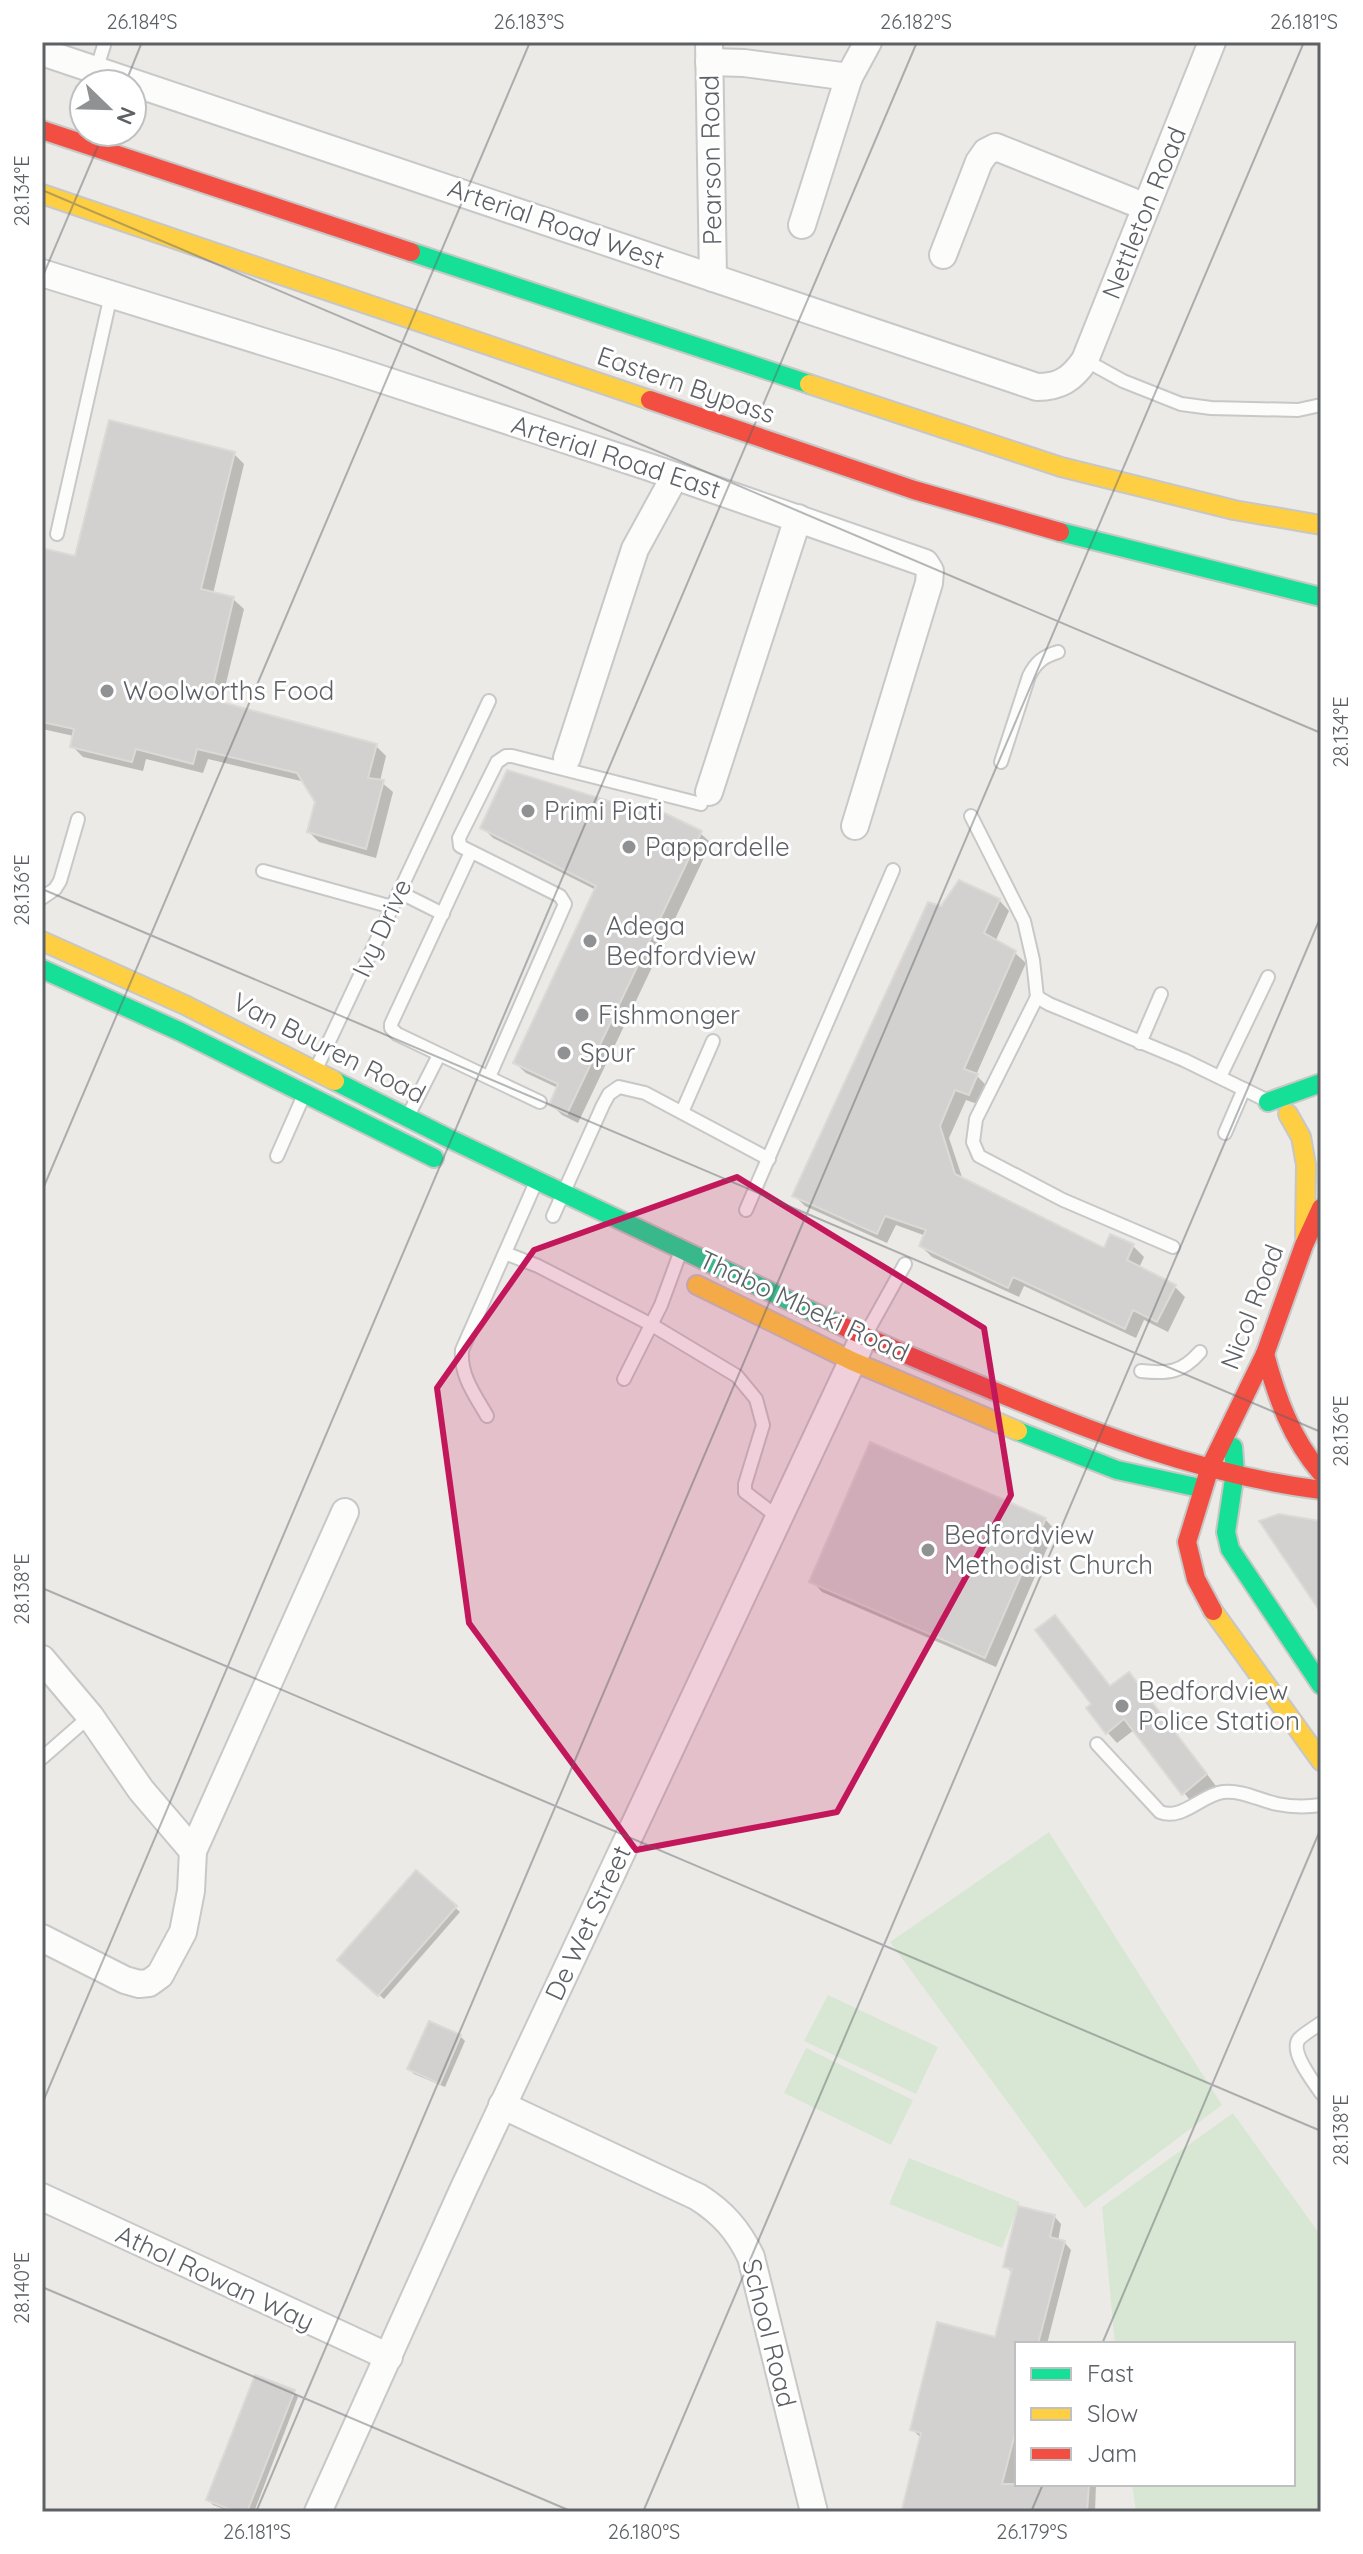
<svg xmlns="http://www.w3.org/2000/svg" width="1363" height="2554" viewBox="0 0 1363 2554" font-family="Quicksand,sans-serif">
	<rect width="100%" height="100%" fill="#eceae7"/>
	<g fill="#d8e7d3">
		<polygon points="1049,1832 1222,2105 1085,2208 890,1942"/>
		<polygon points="828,1995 938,2047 916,2094 804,2041"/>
		<polygon points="806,2048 913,2100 891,2145 784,2093"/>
		<polygon points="1233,2113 1321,2236 1321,2512 1136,2512 1132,2484 1293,2484 1293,2344 1115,2344 1102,2207"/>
		<polygon points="909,2158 1020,2202 1002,2248 889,2204"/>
	</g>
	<g fill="#0003">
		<polygon points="234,454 244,464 213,594 233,599 244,609 221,704 376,746 386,756 380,781 393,792 376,858 319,842 309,832 318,802 305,782 208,759 203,773 146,759 143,771 83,757 72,746 74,736 42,729 42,560 77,558"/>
		<polygon points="482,827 700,833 711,843 578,1123 562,1115 551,1104 558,1088 526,1073 515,1063 596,890 493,838"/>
		<polygon points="999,900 1009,911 995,942 1015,953 1026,963 976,1075 987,1086 980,1105 966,1100 949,1138 963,1180 1105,1250 1133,1246 1144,1257 1139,1268 1174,1286 1185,1297 1168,1332 1144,1320 1136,1338 1024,1286 1019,1297 932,1257 921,1246 926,1236 896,1225 887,1243 805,1206 794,1195 942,908"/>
		<polygon points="1045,1519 1055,1530 996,1667 822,1592 812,1581"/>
		<polygon points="1055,1617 1111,1688 1129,1674 1139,1685 1216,1786 1193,1804 1134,1730 1117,1743 1107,1732"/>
		<polygon points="416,1873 460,1912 384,1999 340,1960"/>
		<polygon points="460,2036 465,2041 445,2087 414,2074 409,2069"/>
		<polygon points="1054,2216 1061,2224 1058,2241 1064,2242 1071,2250 1047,2344 1017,2344 1017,2484 1096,2484 1095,2512 908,2512 905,2508 920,2437 913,2430 996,2339 1013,2273 1005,2266"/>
		<polygon points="293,2392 298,2397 254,2512 232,2512 213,2505 208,2500"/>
	</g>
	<g fill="#d3d1d0" stroke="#dcd9d6" stroke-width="2">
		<polygon points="109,420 235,452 201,589 234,597 210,699 377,744 368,778 384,780 366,849 307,832 315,802 297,773 197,749 193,764 136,749 132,762 70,747 74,729 42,722 42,548 75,556"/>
		<polygon points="507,770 648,813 650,806 702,831 567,1114 549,1105 558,1084 513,1063 596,886 480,828"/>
		<polygon points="959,880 1000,899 984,933 1016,951 964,1069 978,1074 969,1095 955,1090 940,1126 955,1174 1104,1248 1110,1234 1134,1244 1127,1260 1176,1285 1157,1322 1133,1310 1125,1329 1013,1277 1008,1288 919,1246 926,1230 885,1216 877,1234 792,1196 928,902 941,906"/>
		<polygon points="870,1442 1046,1518 985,1658 809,1582"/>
		<polygon points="1279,1514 1321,1521 1321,1613 1259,1521"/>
		<polygon points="1055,1615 1110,1686 1129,1672 1207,1774 1182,1795 1124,1719 1106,1734 1086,1708 1091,1704 1035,1630"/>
		<polygon points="416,1870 457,1906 378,1996 337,1960"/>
		<polygon points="429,2021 461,2035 440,2084 407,2069"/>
		<polygon points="1018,2206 1055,2215 1050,2237 1065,2241 1038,2344 1017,2344 1017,2426 1002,2484 1089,2484 1087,2512 914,2512 902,2509 921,2433 910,2430 937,2322 995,2337 1012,2269 1003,2267"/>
		<polygon points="255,2375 295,2390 247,2512 236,2512 206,2500"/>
	</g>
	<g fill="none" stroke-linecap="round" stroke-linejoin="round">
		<g stroke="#c8c8c8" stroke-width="16">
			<g id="lane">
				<polyline points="96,71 105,42"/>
				<polyline points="1085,360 1123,381 1181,404 1211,408 1298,410 1321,405"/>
				<polyline points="57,534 111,295"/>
				<path d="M 1001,762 L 1029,676 C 1036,662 1044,656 1058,652"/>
				<polyline points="971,816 1024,921 1033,960 1037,997"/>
				<polyline points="471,852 391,1024 391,1028 397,1034 540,1102"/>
				<polyline points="263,871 392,907"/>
				<polyline points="399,892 443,914"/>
				<polyline points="42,898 55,889 60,881 78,819"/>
				<polyline points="1140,1043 1161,994"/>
				<polyline points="317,1067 489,701"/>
				<polyline points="489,1077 565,904 560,896 460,846 459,838 497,762 506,756 512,756 701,804"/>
				<polyline points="1220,1077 1268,977"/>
				<polyline points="682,1112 713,1041"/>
				<polyline points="409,1114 439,1055"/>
				<polyline points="1225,1133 1244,1089"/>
				<polyline points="277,1156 304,1095"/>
				<polyline points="746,1210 893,870"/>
				<polyline points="553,1216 603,1105 609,1094 619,1087 645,1093 769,1159"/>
				<polyline points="1173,1247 1063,1200 979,1156 973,1142 976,1119 1037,997 1049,1004 1184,1060 1266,1100"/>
				<polyline points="505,1253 538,1266 652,1325 737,1376 756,1399 763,1425 745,1484 745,1492 779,1518"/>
				<polyline points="866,1334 905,1264"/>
				<path d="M 1141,1371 C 1167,1374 1182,1373 1200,1352"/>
				<polyline points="624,1379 661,1305 680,1253"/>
				<path d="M 487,1416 C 475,1395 460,1376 462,1350 L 536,1182"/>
				<path d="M 1097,1744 L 1160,1812 C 1182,1821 1201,1795 1223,1792 C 1242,1790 1259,1800 1277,1804 C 1292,1807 1307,1807 1321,1805"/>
				<polyline points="42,1758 90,1716"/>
				<path d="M 1321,2023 C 1314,2028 1305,2033 1299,2039 C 1289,2052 1314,2082 1321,2093"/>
			</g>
		</g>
		<g stroke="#c8c8c8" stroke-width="30">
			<g id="street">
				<polyline points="709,42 713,278"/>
				<path d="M 42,52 L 1037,387 C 1060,387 1072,379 1085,360 L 1212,42"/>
				<polyline points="709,62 744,63 849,77"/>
				<polyline points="802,225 849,77 868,42"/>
				<polyline points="943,255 979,162 986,152 996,147 1146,207"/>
				<polyline points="42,273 335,364 649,467 925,563 930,571 929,583 855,826"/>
				<polyline points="567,758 635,549 675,476"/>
				<polyline points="709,792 798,518"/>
				<polyline points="42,1659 90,1716 141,1790 193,1851"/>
				<polyline points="42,1938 125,1980 139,1984 149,1983 160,1975 183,1932 191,1891 193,1851 345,1512"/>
				<path d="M 502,2105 L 698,2197 C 723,2213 738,2230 751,2257 L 814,2512"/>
				<polyline points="42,2197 389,2357"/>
				<polyline points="318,2512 463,2190 859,1347"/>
			</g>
		</g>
		<g stroke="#c6c7c6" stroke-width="22">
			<g id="fast">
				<polyline points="411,252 809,384"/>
				<polyline points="1060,532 1321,597"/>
				<polyline points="42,969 181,1032 434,1158"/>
				<polyline points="335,1081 448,1138 836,1323"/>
				<polyline points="1268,1102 1321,1083"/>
				<polyline points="1018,1431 1117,1470 1200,1488"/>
				<polyline points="1233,1447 1235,1472 1226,1532 1230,1549 1321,1685"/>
			</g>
		</g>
		<g stroke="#c6c7c6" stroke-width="22">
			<g id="slow">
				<polyline points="42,194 650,400"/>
				<polyline points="809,384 1061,467 1234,510 1321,525"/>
				<polyline points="42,941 185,1005 335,1081"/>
				<polyline points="1288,1114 1301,1137 1306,1165 1305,1236"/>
				<polyline points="697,1285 852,1361 1018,1431"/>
				<polyline points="1213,1611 1321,1761"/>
			</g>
		</g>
		<g stroke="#c6c7c6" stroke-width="22">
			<g id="jam">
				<polyline points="42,130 411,252"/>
				<polyline points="650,400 914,490 1060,532"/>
				<path d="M 836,1323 C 884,1346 933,1366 982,1386 C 1091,1432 1203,1475 1321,1490"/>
				<path d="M 1265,1354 C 1277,1398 1291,1438 1321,1473"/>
				<polyline points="1213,1611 1196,1579 1187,1542 1210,1467 1265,1354 1304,1245 1321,1208"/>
			</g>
		</g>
		<use href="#lane" stroke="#fcfcfb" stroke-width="12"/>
		<use href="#street" stroke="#fcfcfb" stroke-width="26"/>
		<use href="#fast" stroke="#16e098" stroke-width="18"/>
		<use href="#slow" stroke="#ffcf43" stroke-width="18"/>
		<use href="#jam" stroke="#f24e42" stroke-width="18"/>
	</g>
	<path fill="#c2185b" fill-opacity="0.2" stroke="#c2185b" stroke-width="6" stroke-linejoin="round" d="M 737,1177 L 984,1328 L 1011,1495 L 837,1812 L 636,1850 L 469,1623 L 437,1388 L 534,1250 Z"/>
	<path fill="none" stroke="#5d6165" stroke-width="2" stroke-opacity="0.45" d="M 125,84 L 142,42M 42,190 L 1321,733M 42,278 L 104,132M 42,889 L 1321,1432M 42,1191 L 530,42M 42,1588 L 1321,2131M 42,2104 L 917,42M 42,2287 L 573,2512M 1102,2344 L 1321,1828M 256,2512 L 1304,42M 643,2512 L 1321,916M 1031,2512 L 1043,2484"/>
	<g fill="#8f9192" stroke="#fff" stroke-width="3">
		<circle cx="107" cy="691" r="8"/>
		<circle cx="528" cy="811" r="8"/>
		<circle cx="629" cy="847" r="8"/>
		<circle cx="590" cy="941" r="8"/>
		<circle cx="582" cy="1015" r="8"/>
		<circle cx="564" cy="1053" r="8"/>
		<circle cx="928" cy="1550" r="8"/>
		<circle cx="1122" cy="1706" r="8"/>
	</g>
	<g text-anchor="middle" stroke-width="6" stroke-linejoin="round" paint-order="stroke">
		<g font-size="26" fill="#5d6165" stroke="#fff">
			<text transform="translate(711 160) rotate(-91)" y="9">Pearson Road</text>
			<text transform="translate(1144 213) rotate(-68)" y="9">Nettleton Road</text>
			<text transform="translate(556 224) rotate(19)" y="9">Arterial Road West</text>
			<text transform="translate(686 385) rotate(19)" y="9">Eastern Bypass</text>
			<text transform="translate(616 457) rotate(18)" y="9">Arterial Road East</text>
			<text transform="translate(382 928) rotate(-65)" y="9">Ivy Drive</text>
			<text transform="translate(329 1048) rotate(27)" y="9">Van Buuren Road</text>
			<text transform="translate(804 1306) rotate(25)" y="9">Thabo Mbeki Road</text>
			<text transform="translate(1252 1307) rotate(-69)" y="9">Nicol Road</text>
			<text transform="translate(588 1923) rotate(-65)" y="9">De Wet Street</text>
			<text transform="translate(215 2278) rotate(25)" y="9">Athol Rowan Way</text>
			<text transform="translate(769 2333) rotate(76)" y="9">School Road</text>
		</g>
		<g font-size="26" fill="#5d6165" stroke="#fff" text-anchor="start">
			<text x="123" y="700">Woolworths Food</text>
			<text x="544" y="820">Primi Piati</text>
			<text x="645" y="856">Pappardelle</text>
			<text x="606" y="935">Adega<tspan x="606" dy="30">Bedfordview</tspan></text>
			<text x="598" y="1024">Fishmonger</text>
			<text x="580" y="1062">Spur</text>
			<text x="944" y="1544">Bedfordview<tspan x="944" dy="30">Methodist Church</tspan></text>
			<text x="1138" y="1700">Bedfordview<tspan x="1138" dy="30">Police Station</tspan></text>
		</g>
	</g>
	<rect width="1363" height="2554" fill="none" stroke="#ffffff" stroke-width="88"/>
	<rect x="1015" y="2342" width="280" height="144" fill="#ffffff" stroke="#bec0c1" stroke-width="2"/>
	<rect x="1031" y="2368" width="40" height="12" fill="#16e098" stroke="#bec0c1" stroke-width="2"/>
	<text x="1087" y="2382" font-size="24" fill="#5d6165">Fast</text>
	<rect x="1031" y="2408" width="40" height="12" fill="#ffcf43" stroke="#bec0c1" stroke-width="2"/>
	<text x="1087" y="2422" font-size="24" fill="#5d6165">Slow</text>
	<rect x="1031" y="2448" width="40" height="12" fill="#f24e42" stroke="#bec0c1" stroke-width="2"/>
	<text x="1087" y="2462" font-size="24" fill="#5d6165">Jam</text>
	<g transform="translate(108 108) rotate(113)"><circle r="38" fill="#ffffff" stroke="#bec0c1" stroke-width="2"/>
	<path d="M0-6L14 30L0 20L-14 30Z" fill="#8f9192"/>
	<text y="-12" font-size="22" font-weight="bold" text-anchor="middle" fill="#5d6165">N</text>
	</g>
	<rect x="44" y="44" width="1275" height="2466" fill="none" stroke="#5d6165" stroke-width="3"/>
	<g font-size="20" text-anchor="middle" fill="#5d6165">
		<text x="142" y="29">26.184°S</text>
		<text x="529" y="29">26.183°S</text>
		<text x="916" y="29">26.182°S</text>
		<text x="1304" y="29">26.181°S</text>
		<text transform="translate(22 191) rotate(-90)" y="7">28.134°E</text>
		<text transform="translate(1341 732) rotate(-90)" y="7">28.134°E</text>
		<text transform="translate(22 890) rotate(-90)" y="7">28.136°E</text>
		<text transform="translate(1341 1431) rotate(-90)" y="7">28.136°E</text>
		<text transform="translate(22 1589) rotate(-90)" y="7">28.138°E</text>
		<text transform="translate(1341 2130) rotate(-90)" y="7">28.138°E</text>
		<text transform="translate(22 2288) rotate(-90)" y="7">28.140°E</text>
		<text x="257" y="2539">26.181°S</text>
		<text x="644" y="2539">26.180°S</text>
		<text x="1032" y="2539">26.179°S</text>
	</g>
</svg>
